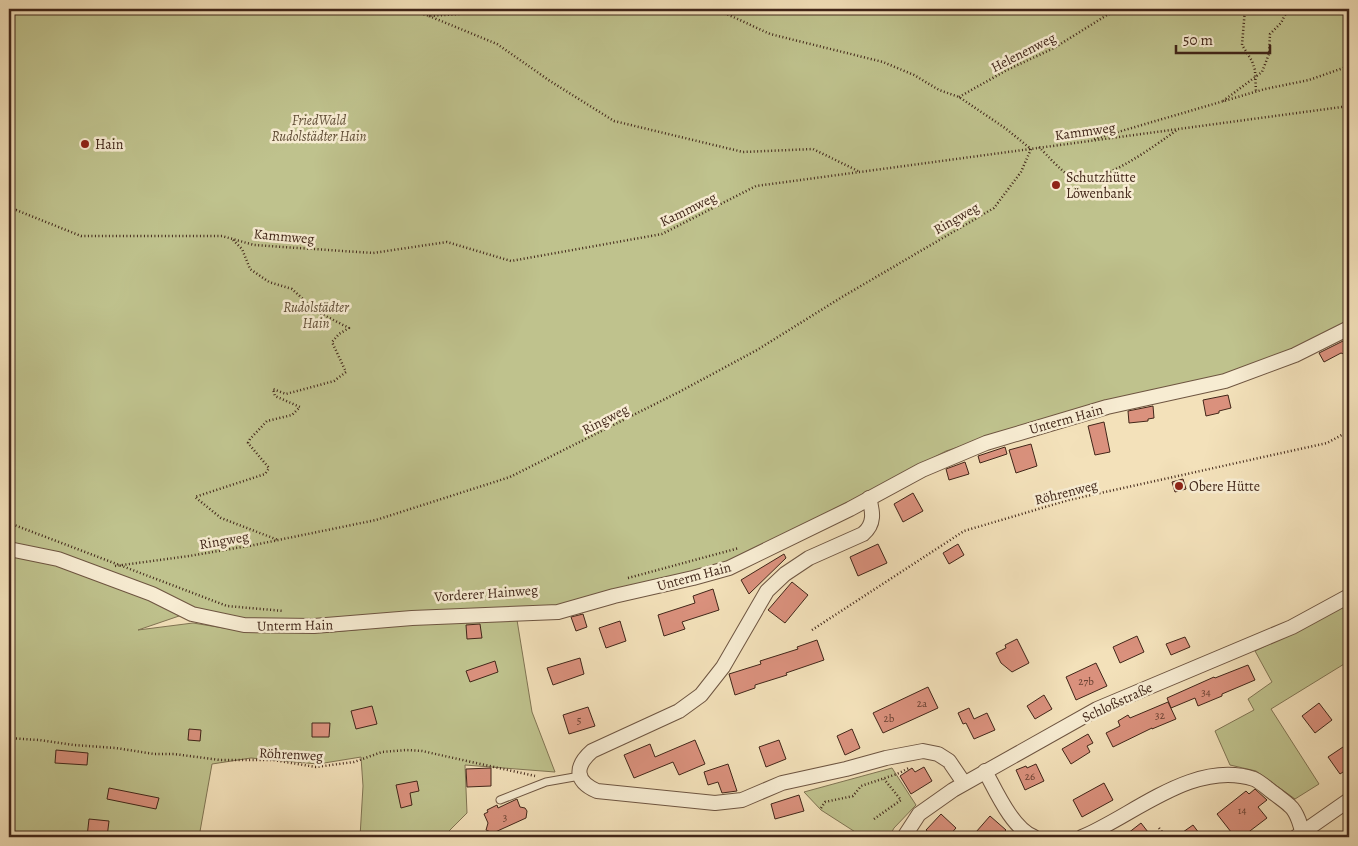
<svg xmlns="http://www.w3.org/2000/svg" width="1358" height="846" viewBox="0 0 1358 846" font-family="Alegreya,serif">
	<rect width="100%" height="100%" fill="#f3e1ba"/>
	<filter id="stains"><feTurbulence type="fractalNoise" baseFrequency=".004" numOctaves="4"/><feColorMatrix values="0 0 0 0 .2 0 0 0 0 .09 0 0 0 0 .02 0 0 0 .5 -.17"/></filter>
	<radialGradient id="worn" r=".72"><stop offset=".6" stop-color="#630" stop-opacity="0"/><stop offset="1" stop-color="#630" stop-opacity=".3"/></radialGradient>
	<g fill="#bfc28d" stroke="#807453">
		<polygon points="9,9 1349,9 1349,321 1300,347 1231,375 1011,430 946,451 757,549 710,568 549,609 285,622 182,615 138,630 193,623 248,632 332,632 418,624 517,620 532,712 555,772 465,765 467,813 443,837 360,837 363,786 361,757 318,764 251,758 212,764 199,837 9,837"/>
		<polygon points="1349,603 1349,661 1271,709 1319,784 1295,799 1256,771 1230,765 1215,731 1254,710 1248,699 1272,682 1255,651 1295,632"/>
		<polygon points="892,768 916,805 894,828 889,837 863,837 821,810 804,792"/>
	</g>
	<g fill="#da917d" stroke="#412619">
		<polygon points="1349,338 1349,356 1341,353 1324,362 1319,353"/>
		<polygon points="1228,395 1231,408 1219,411 1219,413 1206,416 1203,400"/>
		<polygon points="1153,406 1154,418 1148,419 1148,421 1129,423 1128,411"/>
		<polygon points="1104,422 1110,452 1095,455 1088,426"/>
		<polygon points="1031,444 1037,466 1016,473 1009,450"/>
		<polygon points="1005,447 1007,454 980,463 978,456"/>
		<polygon points="965,462 969,474 949,480 946,469"/>
		<polygon points="1183,479 1186,489 1175,492 1172,482"/>
		<polygon points="913,493 923,511 903,522 894,504"/>
		<polygon points="878,544 887,563 858,576 850,557"/>
		<polygon points="958,544 964,555 949,564 943,553"/>
		<polygon points="784,554 786,558 749,594 741,580"/>
		<polygon points="792,582 808,595 785,623 768,610"/>
		<polygon points="713,589 719,610 682,622 685,629 664,636 658,615 695,603 693,596"/>
		<polygon points="583,614 587,627 576,631 571,617"/>
		<polygon points="620,621 626,641 606,648 599,628"/>
		<polygon points="480,624 482,638 467,639 466,625"/>
		<polygon points="1137,636 1144,652 1120,663 1113,647"/>
		<polygon points="1185,637 1190,647 1171,655 1166,644"/>
		<polygon points="1017,639 1029,663 1012,672 1001,663 996,653 1006,648 1005,645"/>
		<polygon points="817,640 824,660 786,673 787,675 755,685 755,688 735,695 729,674 761,664 760,661 798,649 797,647"/>
		<polygon points="580,658 584,674 553,685 547,668"/>
		<polygon points="495,661 498,672 470,682 466,671"/>
		<polygon points="1096,663 1107,686 1076,700 1066,677"/>
		<polygon points="1248,665 1255,680 1222,694 1222,696 1198,706 1195,698 1171,708 1167,698 1214,677 1215,678"/>
		<polygon points="928,687 938,708 883,733 873,713"/>
		<polygon points="1044,695 1052,709 1035,719 1027,706"/>
		<polygon points="1168,702 1176,719 1152,729 1152,728 1113,747 1106,733 1120,726 1118,721 1128,715 1130,718"/>
		<polygon points="1319,703 1332,720 1315,733 1302,716"/>
		<polygon points="372,706 377,724 356,729 351,711"/>
		<polygon points="588,707 595,726 569,734 563,715"/>
		<polygon points="969,708 974,719 987,713 995,730 974,739 966,723 963,724 958,713"/>
		<polygon points="312,723 330,723 329,737 312,737"/>
		<polygon points="189,729 201,730 200,741 188,740"/>
		<polygon points="852,729 860,748 845,755 837,736"/>
		<polygon points="1088,734 1093,743 1087,746 1090,752 1071,764 1062,749"/>
		<polygon points="695,740 705,764 679,775 673,762 634,778 624,755 650,744 655,757"/>
		<polygon points="779,740 786,759 766,767 759,747"/>
		<polygon points="1349,743 1349,768 1340,774 1328,757"/>
		<polygon points="56,750 88,753 87,765 55,763"/>
		<polygon points="728,764 737,791 722,793 718,782 708,785 704,772"/>
		<polygon points="1036,764 1044,781 1025,790 1016,770 1026,766 1027,768"/>
		<polygon points="924,767 932,781 911,794 900,776 912,768 915,772"/>
		<polygon points="491,768 491,786 467,787 466,769"/>
		<polygon points="417,781 419,791 410,793 412,805 401,808 396,785"/>
		<polygon points="1104,783 1113,800 1082,817 1073,800"/>
		<polygon points="109,788 159,798 156,809 107,799"/>
		<polygon points="1255,789 1267,800 1258,807 1267,818 1242,837 1235,837 1217,814 1246,791 1249,794"/>
		<polygon points="799,795 804,811 775,819 771,804"/>
		<polygon points="517,799 520,807 525,808 527,811 526,818 493,833 486,830 488,823 484,814 488,812 487,810 497,805 498,808"/>
		<polygon points="941,814 956,828 948,837 934,837 926,830"/>
		<polygon points="990,816 1006,830 999,837 982,837 976,832"/>
		<polygon points="89,819 109,821 107,837 87,837"/>
		<polygon points="1141,823 1148,832 1141,837 1123,837"/>
		<polygon points="1193,825 1202,837 1176,837"/>
	</g>
	<g fill="none" stroke-linecap="round" stroke-linejoin="round">
		<g stroke="#6e5541" stroke-width="9">
			<polyline id="lane" points="500,800 546,782 580,776"/>
		</g>
		<g stroke="#6e5541" stroke-width="16">
			<g id="street">
				<path d="M 869,498 C 873,512 875,524 863,534 L 809,558 L 785,574 L 767,591 L 723,667 L 701,695 L 679,711 L 592,751 C 575,766 574,781 597,791 L 715,803 L 742,800 L 782,783 L 846,769 L 886,758 L 923,751 L 938,754 L 949,761 L 964,783"/>
				<polyline points="9,549 58,559 152,594 192,614 244,625 314,626 412,618 558,612 614,596 693,578 729,568 850,509 922,470 986,443 1107,407 1225,381 1295,355 1349,328"/>
				<path d="M 985,771 C 996,791 1012,828 1034,837"/>
				<polyline points="904,837 919,814 953,790 1097,709 1292,627 1349,596"/>
				<path d="M 1082,837 C 1133,816 1194,759 1254,779 C 1261,782 1269,790 1275,794 C 1280,798 1286,802 1290,806 C 1297,812 1302,828 1303,837"/>
				<polyline points="1296,837 1349,800"/>
			</g>
		</g>
		<g stroke="#412619" stroke-width="2.5" stroke-dasharray="1 2.5" stroke-linecap="butt">
			<polyline points="407,9 429,16 533,9"/>
			<polyline points="1245,9 1242,45 1252,61 1255,70 1256,92"/>
			<polyline points="429,16 497,44 550,81 614,121 743,152 813,149 858,171"/>
			<polyline points="959,97 1007,70 1054,48 1107,15 1122,9"/>
			<polyline points="1223,101 1262,72 1269,54 1270,34 1281,23 1288,9"/>
			<polyline points="1094,139 1265,89 1309,80 1349,66"/>
			<path d="M 1039,147 C 1047,155 1061,171 1070,176 C 1096,191 1155,145 1177,130"/>
			<polyline points="9,211 16,210 81,236 222,236 254,245 373,253 447,242 511,261 662,234 756,186 1349,106"/>
			<polyline points="233,240 242,249 250,269 269,282 292,289 316,311 349,328 339,334 332,342 346,372 334,381 286,394 273,389 275,396 300,407 292,415 267,421 250,439 248,443 269,468 265,474 195,497 221,518 278,540"/>
			<polyline points="9,523 227,606 284,611"/>
			<polyline points="115,566 189,556 254,545 376,520 510,477 681,391 757,350 842,297 994,208 1021,172 1031,149 1005,128 959,97 939,90 914,75 883,62 770,34 716,9"/>
			<polyline points="628,578 739,548"/>
			<polyline points="812,630 964,531 1069,500 1327,443 1349,431"/>
			<polyline points="9,738 39,740 74,745 116,748 154,754 174,754 220,760 273,760 316,767 354,762 382,752 406,750 422,751 535,776"/>
			<polyline points="821,808 825,802 853,796 861,786 897,774 909,768"/>
			<polyline points="874,819 901,800 884,779"/>
			<polyline points="1159,828 1166,837"/>
		</g>
		<use href="#lane" stroke="#f7ecd2" stroke-width="7"/>
		<use href="#street" stroke="#f7ecd2" stroke-width="14"/>
	</g>
	<g fill="#8f2418" stroke="#f7ecd2" stroke-width="2">
		<circle cx="85" cy="144" r="5"/>
		<circle cx="1056" cy="185" r="5"/>
		<circle cx="1179" cy="486" r="5"/>
	</g>
	<g text-anchor="middle" stroke-width="5" stroke-linejoin="round" paint-order="stroke">
		<g font-size="11" fill="#674132">
			<text x="1086" y="685">27b</text>
			<text x="1206" y="696">34</text>
			<text x="922" y="707">2a</text>
			<text x="1160" y="719">32</text>
			<text x="889" y="722">2b</text>
			<text x="579" y="724">5</text>
			<text x="1030" y="780">26</text>
			<text x="1242" y="814">14</text>
			<text x="505" y="821">3</text>
		</g>
		<g font-size="14" fill="#412619" stroke="#f7ecd2">
			<text transform="translate(1023 52) rotate(-27)" y="5">Helenenweg</text>
			<text transform="translate(1085 131) rotate(-8)" y="5">Kammweg</text>
			<text transform="translate(688 209) rotate(-26)" y="5">Kammweg</text>
			<text transform="translate(956 218) rotate(-30)" y="5">Ringweg</text>
			<text transform="translate(284 236) rotate(5)" y="5">Kammweg</text>
			<text transform="translate(605 419) rotate(-27)" y="5">Ringweg</text>
			<text transform="translate(1066 419) rotate(-16)" y="5">Unterm Hain</text>
			<text transform="translate(1066 492) rotate(-14)" y="5">Röhrenweg</text>
			<text transform="translate(224 540) rotate(-10)" y="5">Ringweg</text>
			<text transform="translate(694 576) rotate(-15)" y="5">Unterm Hain</text>
			<text transform="translate(486 593) rotate(-4)" y="5">Vorderer Hainweg</text>
			<text transform="translate(295 625) rotate(-1)" y="5">Unterm Hain</text>
			<text transform="translate(1117 702) rotate(-25)" y="5">Schloßstraße</text>
			<text transform="translate(291 754) rotate(3)" y="5">Röhrenweg</text>
		</g>
		<g font-size="14" font-style="italic" fill="#604d36" stroke="#f7ecd2">
			<text x="319" y="125">FriedWald<tspan x="319" dy="16">Rudolstädter Hain</tspan></text>
			<text x="316" y="312">Rudolstädter<tspan x="316" dy="16">Hain</tspan></text>
		</g>
		<g font-size="14" fill="#412619" stroke="#f7ecd2" text-anchor="start">
			<text x="95" y="149">Hain</text>
			<text x="1066" y="182">Schutzhütte<tspan x="1066" dy="16">Löwenbank</tspan></text>
			<text x="1189" y="491">Obere Hütte</text>
		</g>
	</g>
	<rect width="1358" height="846" fill="none" stroke="#f3e1ba" stroke-width="30"/>
	<rect x="10" y="10" width="1338" height="826" fill="none" stroke="#412619" stroke-width="2.5"/>
	<rect x="15" y="15" width="1328" height="816" fill="none" stroke="#412619"/>
	<path d="M1176 45v8h94v-8" fill="none" stroke="#412619" stroke-width="2.5"/>
	<text x="1183" y="45" font-size="15" fill="#412619" stroke="#f7ecd2" stroke-width="4" paint-order="stroke">50 m</text>
	<rect width="100%" height="100%" filter="url(#stains)"/>
	<rect width="100%" height="100%" fill="url(#worn)"/>
</svg>
